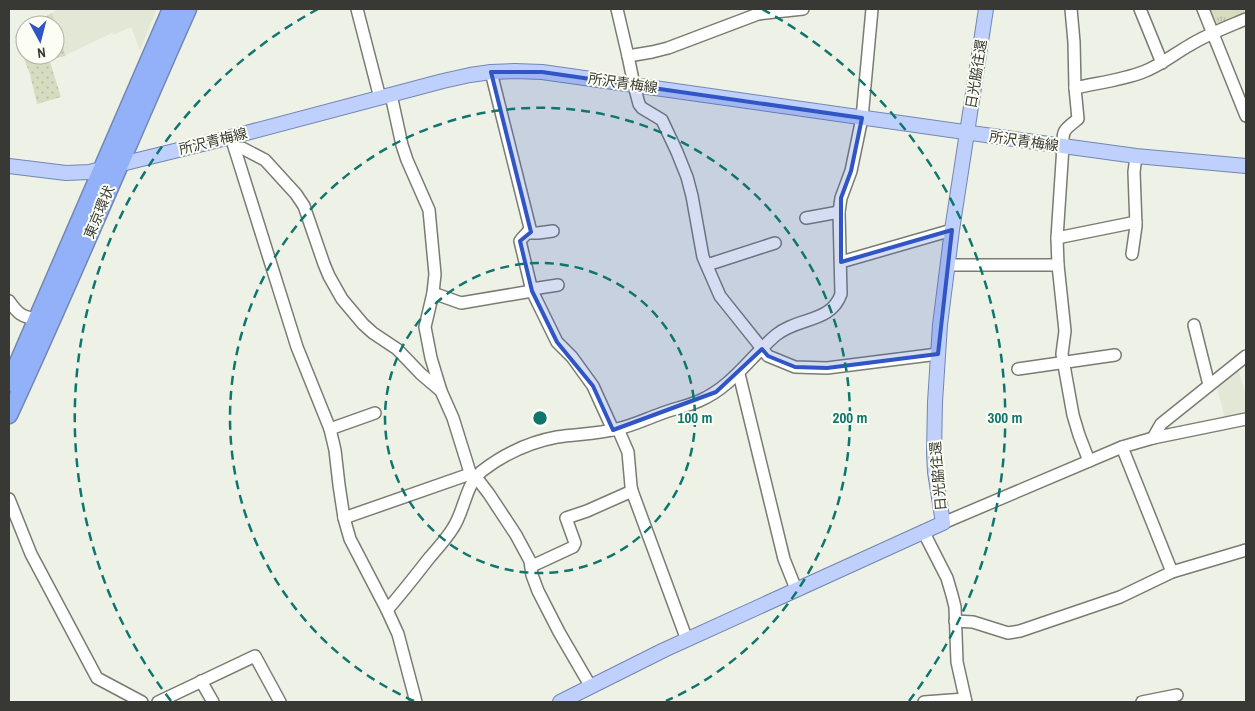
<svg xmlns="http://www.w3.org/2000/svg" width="1255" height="711" viewBox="0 0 1255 711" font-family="'Archivo Narrow','Noto Sans JP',sans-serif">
	<defs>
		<pattern id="grass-dots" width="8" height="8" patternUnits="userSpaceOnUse" patternTransform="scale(1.25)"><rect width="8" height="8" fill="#d6dcc0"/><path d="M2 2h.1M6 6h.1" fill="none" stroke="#b8bea6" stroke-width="1.8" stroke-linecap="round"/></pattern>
		<pattern id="park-tufts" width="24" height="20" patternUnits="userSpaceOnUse" patternTransform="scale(1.25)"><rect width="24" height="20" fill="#d6dcc0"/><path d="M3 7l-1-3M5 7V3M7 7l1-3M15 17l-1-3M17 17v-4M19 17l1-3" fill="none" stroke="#b8bea6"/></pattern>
	</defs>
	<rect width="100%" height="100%" fill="#eef1e6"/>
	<g fill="#e3e7d5">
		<polygon points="58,9 157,9 140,50 138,50 139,48 131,27 113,35 112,33 66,55 52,13"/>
		<polygon points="1238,368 1246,396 1246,414 1225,418 1216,384"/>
	</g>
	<polygon fill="url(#grass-dots)" points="52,13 66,56 51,59 50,62 61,97 37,104 30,74 15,36 20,30 25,27 25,55 55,55 55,25 29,25"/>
	<polygon fill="url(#park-tufts)" points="1207,9 1246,9 1246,16 1218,27 1214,26"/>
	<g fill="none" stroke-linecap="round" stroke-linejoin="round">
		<g stroke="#797c72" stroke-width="14">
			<g id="minor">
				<polyline points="357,9 380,98"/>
				<polyline points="617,9 628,56 634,85 639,104 642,108 662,120 677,152 687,177 692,196 703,257 720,296 768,356 795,367 827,368 938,354"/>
				<polyline points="1071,9 1074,42 1075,88"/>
				<polyline points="1140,9 1162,63"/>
				<polyline points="1203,9 1246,116"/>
				<polyline points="628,56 652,52 668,48 758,14 803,9"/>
				<path d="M 491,72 L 530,228 C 528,234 523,236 520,241 L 532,291 L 557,342 L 572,357 L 593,386 L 613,430"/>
				<polyline points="391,95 402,145 407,160 429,210 435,274 433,293 425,327 431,358 441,391 453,418 473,482"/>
				<polyline points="231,137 297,347 330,429 335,450 339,485 344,518 350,539 387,610 398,634 416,702"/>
				<polyline points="235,149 242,148 265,160 296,194 304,206 324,264 329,276 342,299 363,324 373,333 397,349 421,374 441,391"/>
				<polyline points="806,218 839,212"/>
				<polyline points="528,233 538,233 553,231"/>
				<polyline points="1057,238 1136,222"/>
				<polyline points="1132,254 1136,226 1134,172 1136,156"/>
				<polyline points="841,262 952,230"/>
				<polyline points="707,265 775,243"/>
				<polyline points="947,265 1058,265"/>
				<polyline points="532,289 558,285"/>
				<polyline points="433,293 461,303 532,291"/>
				<path d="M 9,301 C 18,314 22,317 37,319"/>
				<polyline points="1194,325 1209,385"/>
				<polyline points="1018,369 1115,355"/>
				<polyline points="739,374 784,559 796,589"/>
				<polyline points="330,429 375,413"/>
				<polyline points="618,429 628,452 631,486 632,491"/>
				<polyline points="1153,438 1161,424 1246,356"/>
				<polyline points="1122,447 1172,572"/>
				<path d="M 1089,461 L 1079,435 L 1073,415 L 1062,354 L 1065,331 L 1058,265 L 1057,238 L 1063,146 C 1062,130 1065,129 1078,119 L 1075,88 C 1097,83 1122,80 1143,72 C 1160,66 1174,54 1190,45 C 1208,34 1227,27 1246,19"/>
				<polyline points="476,477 489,494 516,535 530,561 532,575 538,591 559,632 591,687"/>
				<polyline points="9,499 31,554 97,678 142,702"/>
				<polyline points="344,518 470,474"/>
				<polyline points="943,523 1122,447 1153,438 1246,419"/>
				<polyline points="923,531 947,578 952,595 955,607 957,662 966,702"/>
				<polyline points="532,566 573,547 575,543 566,518 587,511 632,491 687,640"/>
				<path d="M 387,610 C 402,593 416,575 430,557 C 438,548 447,538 453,528 C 465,510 465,485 482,471 C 504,454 530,442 557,437 C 577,434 598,434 617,429 C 632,426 646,419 660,414 C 673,409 687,406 699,401 C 732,387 750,357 776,335 C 798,317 831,323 841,294 L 839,212 L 841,198 L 851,171 L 862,118 L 872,9"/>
				<polyline points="955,621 973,622 1008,633 1020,631 1120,597 1172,572 1246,550"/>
				<polyline points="201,681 213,702"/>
				<polyline points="158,702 255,656 280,702"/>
				<polyline points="924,702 965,699"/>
				<polyline points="1142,702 1177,695"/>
			</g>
		</g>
		<g stroke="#7287b4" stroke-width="16">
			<g id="major">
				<polyline points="9,166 66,173 89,172 231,137 443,81 470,75 491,72 515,71 542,72 1063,146 1136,156 1246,166"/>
				<polyline points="560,702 664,650 943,523 935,472 934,453 935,402 940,325 952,230 986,9"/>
			</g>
		</g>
		<g stroke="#7287b4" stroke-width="19">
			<g id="highway">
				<polyline points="9,383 171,9"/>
				<path d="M 9,415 C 71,281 128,144 188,9"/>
			</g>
		</g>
		<use href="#minor" stroke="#fff" stroke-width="11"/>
		<use href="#major" stroke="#bed0fb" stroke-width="14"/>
		<use href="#highway" stroke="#92b1f9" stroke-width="16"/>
	</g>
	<path fill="#3055c5" fill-opacity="0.2" stroke="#3055c5" stroke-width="4" stroke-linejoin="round" d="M 491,72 L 542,72 L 862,118 L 851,171 L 841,198 L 841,262 L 952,230 L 938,354 L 827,368 L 795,367 L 768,356 L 762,349 L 716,392 L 613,430 L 593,386 L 557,342 L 532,291 L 520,241 L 531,232 Z"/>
	<g fill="none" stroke="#0f766e" stroke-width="2.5" stroke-dasharray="9 6">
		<circle cx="540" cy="418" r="155"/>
		<path d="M414 701A310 310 0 1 1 666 701"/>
		<path d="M171 701A465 465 0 0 1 318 9M762 9A465 465 0 0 1 909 701"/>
	</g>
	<g text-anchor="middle" stroke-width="4" stroke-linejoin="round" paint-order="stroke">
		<g font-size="14" fill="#383935" stroke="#fcfef3">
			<text transform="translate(976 74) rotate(-81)" y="5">日光脇往還</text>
			<text transform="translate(623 83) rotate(8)" y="5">所沢青梅線</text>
			<text transform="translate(213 141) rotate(-14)" y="5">所沢青梅線</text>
			<text transform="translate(1024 141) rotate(8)" y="5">所沢青梅線</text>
			<text transform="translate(99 212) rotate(-67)" y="5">東京環状</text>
			<text transform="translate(938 476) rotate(-95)" y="5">日光脇往還</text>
		</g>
	</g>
	<circle cx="540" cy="418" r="8" fill="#0f766e" stroke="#fcfef3" stroke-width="2.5"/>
	<g font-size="15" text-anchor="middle" font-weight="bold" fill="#0f766e" stroke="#fcfef3" stroke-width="4" stroke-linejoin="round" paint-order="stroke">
		<text x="695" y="423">100 m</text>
		<text x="850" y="423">200 m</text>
		<text x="1005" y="423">300 m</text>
	</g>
	<rect width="1255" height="711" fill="none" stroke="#383935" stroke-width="20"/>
	<g transform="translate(40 40) rotate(173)"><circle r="24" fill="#fcfef3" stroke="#aeafa7"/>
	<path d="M0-4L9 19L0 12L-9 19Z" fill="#3055c5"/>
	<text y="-8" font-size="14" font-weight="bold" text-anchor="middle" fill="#383935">N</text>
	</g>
</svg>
